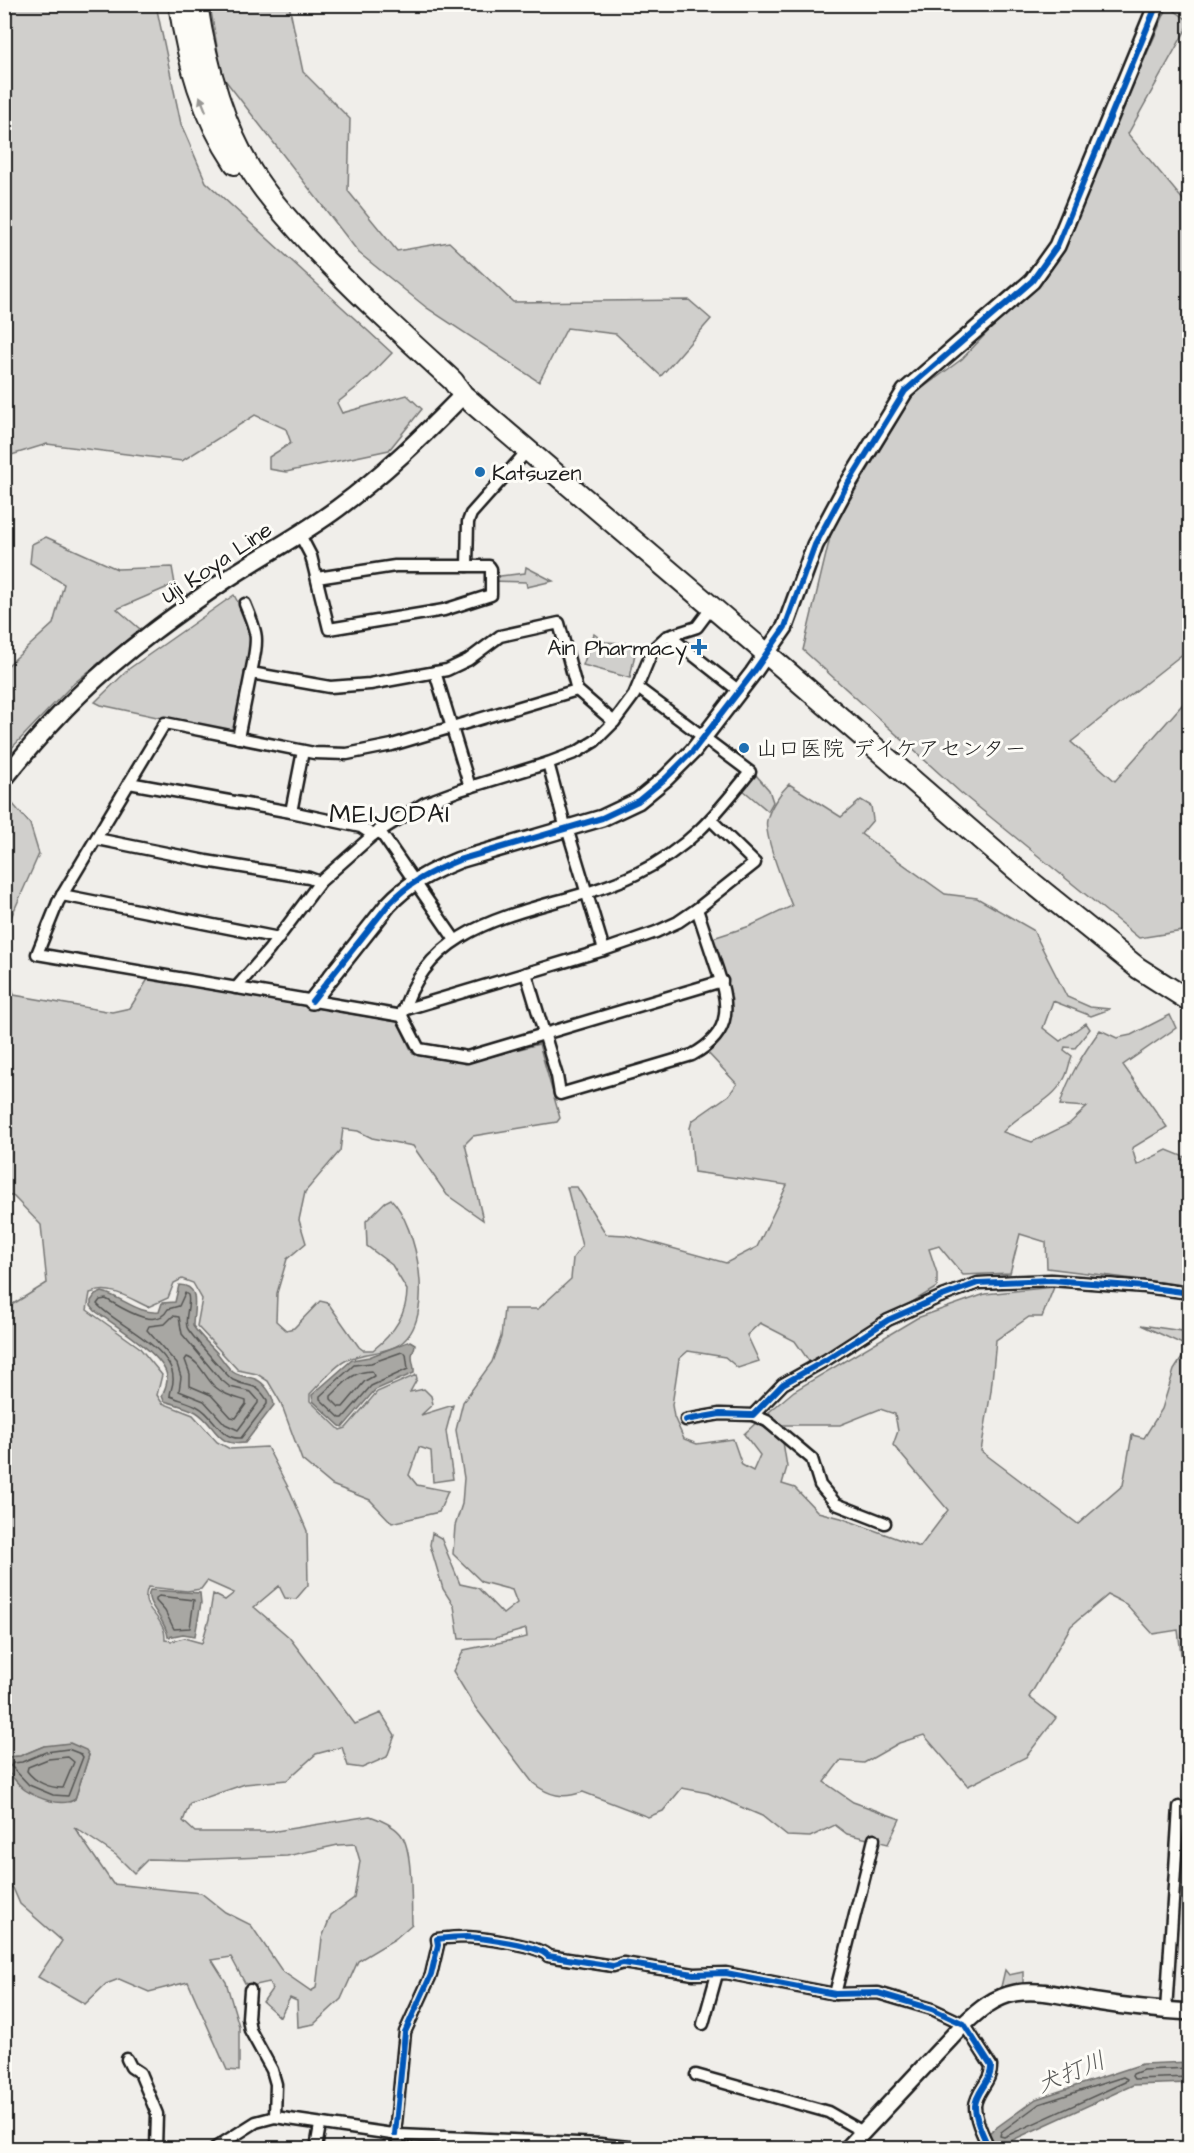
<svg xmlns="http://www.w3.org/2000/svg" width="1194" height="2153" viewBox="0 0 1194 2153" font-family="'Architects Daughter','Klee One',sans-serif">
	<rect width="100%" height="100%" fill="#f0eeea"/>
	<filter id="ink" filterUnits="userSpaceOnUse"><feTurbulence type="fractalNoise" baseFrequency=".0167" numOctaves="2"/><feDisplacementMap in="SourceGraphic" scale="12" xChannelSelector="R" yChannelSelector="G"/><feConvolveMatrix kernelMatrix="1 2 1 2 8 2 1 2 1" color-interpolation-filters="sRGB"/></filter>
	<g filter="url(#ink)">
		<g fill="#d0cfcc" stroke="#767674" stroke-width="1.5" fill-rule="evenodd">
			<polygon points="5,4 156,5 181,124 206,182 392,353 367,379 337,403 342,413 407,395 422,409 389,450 286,472 269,469 269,457 291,443 286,429 255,415 182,461 47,444 5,457"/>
			<polygon points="210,5 289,5 303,72 350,119 348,191 397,251 449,242 513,302 689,300 711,319 661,376 616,334 567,328 539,382 427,308 359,253 222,76"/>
			<polygon points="1168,6 1189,21 1189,24 1128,134 1189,207 1189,649 1071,742 1115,781 1189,697 1189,930 1139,938 961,793 803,650 832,529 913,395 962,359 1055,261"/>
			<polygon points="46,537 117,569 172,567 175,584 117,609 140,629 72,685 5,755 5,668 53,624 64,584 30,563 32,544"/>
			<polygon points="526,567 553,581 527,587 526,582 491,581 492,577 525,573"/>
			<polygon points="234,595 243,612 253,643 235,726 227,732 101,705 95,702 130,668"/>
			<polygon points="594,634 605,642 637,644 630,678 583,665"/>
			<polygon points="755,774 769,790 773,802 768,811 743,790"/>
			<path d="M 789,784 L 841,817 L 861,800 L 871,806 L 873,820 L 861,834 L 945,894 L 977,898 L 1033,930 L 1067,997 L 1090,1007 L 1110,1009 L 1091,1016 L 1053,1001 L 1043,1028 L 1060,1041 L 1086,1023 L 1090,1029 L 1075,1048 L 1065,1047 L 1064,1050 L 1072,1056 C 1069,1063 1068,1073 1064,1079 C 1051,1104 1020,1111 1003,1132 L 1032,1142 L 1069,1124 L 1087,1107 L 1060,1105 C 1068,1077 1083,1054 1100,1030 L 1117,1038 L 1131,1035 L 1170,1015 L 1176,1028 L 1123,1065 L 1167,1127 L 1132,1148 L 1137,1165 L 1167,1150 L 1184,1157 L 1189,1154 L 1189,1286 L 1047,1268 L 1046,1242 L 1020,1234 L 1010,1273 L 963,1275 L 939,1246 L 929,1249 L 937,1273 L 937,1287 L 811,1364 L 795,1341 L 760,1323 L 747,1335 L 759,1361 L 738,1368 L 725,1357 L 688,1351 L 679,1359 L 672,1405 L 674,1417 L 684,1439 L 697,1444 L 733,1439 L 742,1465 L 753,1471 L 760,1455 L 744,1434 L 757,1422 L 783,1442 L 787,1467 L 782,1484 L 795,1488 L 818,1512 L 841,1518 L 920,1547 L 948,1510 L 893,1445 L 898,1431 L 895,1414 L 880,1409 L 840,1425 L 779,1425 L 769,1412 L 794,1391 L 917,1318 L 985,1294 L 1054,1287 L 1042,1317 L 1029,1317 L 996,1340 L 991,1391 L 981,1451 L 1078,1524 L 1123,1485 L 1132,1435 L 1144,1438 L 1162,1409 L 1174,1370 L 1189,1347 L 1141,1325 L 1189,1332 L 1189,1669 L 1183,1669 L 1178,1630 L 1153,1634 L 1126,1604 L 1108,1595 L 1071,1626 L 1029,1697 L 1056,1718 L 1026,1757 L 968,1786 L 924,1735 L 899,1743 L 864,1763 L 840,1761 L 824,1782 L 853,1802 L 900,1819 L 888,1844 L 847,1834 L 835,1825 L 810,1837 L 787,1836 L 762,1816 L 708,1793 L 682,1788 L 663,1811 L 648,1817 L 583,1792 C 563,1799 549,1796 533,1783 L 475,1707 L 453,1671 L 464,1650 L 527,1637 L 526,1629 L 495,1638 L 459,1639 L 454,1606 L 443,1589 L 430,1545 L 432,1533 L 441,1538 L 460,1584 L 478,1588 L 503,1614 L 517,1603 L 512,1590 L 482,1582 L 453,1554 L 455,1526 L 462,1504 L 464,1478 L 456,1430 L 463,1402 L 492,1362 L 501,1337 L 504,1309 L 538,1309 L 571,1279 L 573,1258 L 582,1246 L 567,1187 L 577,1187 L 606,1234 L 625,1235 L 726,1263 L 757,1247 L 787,1185 L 694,1172 L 690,1128 L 692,1121 L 729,1095 L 737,1084 L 707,1052 C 747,1020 725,978 713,938 L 750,926 L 792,906 C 786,891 763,834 767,820 C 770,807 780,793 789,784 Z"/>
			<polygon points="12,803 30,824 39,854 5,931 5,816"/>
			<path d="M 4,958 L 14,995 L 112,1012 L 130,1008 L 148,979 L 398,1022 L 413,1054 L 469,1062 L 539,1044 L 560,1118 L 557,1122 L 473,1136 L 465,1144 L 483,1220 L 447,1195 L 413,1146 L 372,1138 L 358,1131 L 343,1129 L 340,1151 L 305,1192 L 299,1220 L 306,1243 L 287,1259 L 277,1293 L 276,1321 L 286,1330 L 294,1328 L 320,1301 L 328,1303 L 359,1347 L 363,1350 L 373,1350 C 392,1335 407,1316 407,1290 L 392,1265 L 367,1246 L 366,1221 L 385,1202 L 391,1199 C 417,1225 437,1319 400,1344 C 385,1354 362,1352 347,1360 C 335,1365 320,1384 310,1394 L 310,1401 L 340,1430 L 346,1428 L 377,1392 L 416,1375 L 417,1379 L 410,1392 L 424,1389 L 431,1396 L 433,1404 L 421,1415 L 453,1405 L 446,1431 L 453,1479 L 433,1482 L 431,1451 L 419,1447 L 409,1475 L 417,1485 L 448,1491 L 439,1512 L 392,1523 L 370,1500 L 332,1485 L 302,1460 L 281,1403 L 268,1381 L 257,1374 L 238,1370 L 197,1326 L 202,1299 L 193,1283 L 182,1279 L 174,1283 L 168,1298 L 148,1307 C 129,1298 111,1285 90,1293 L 87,1310 L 139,1347 L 162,1375 L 157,1395 L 162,1403 L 193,1415 L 217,1442 L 230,1449 L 267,1447 L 290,1491 L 307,1531 L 308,1585 L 296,1599 L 285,1598 L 279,1586 L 254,1607 L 289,1637 L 355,1724 L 381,1713 L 395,1735 L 387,1757 L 362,1768 L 348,1766 L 342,1747 L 316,1754 L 287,1780 L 245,1784 L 190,1803 L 183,1821 L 195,1832 L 270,1832 L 370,1816 C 381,1820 396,1826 402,1836 C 413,1852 411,1903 412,1924 L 395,1939 L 358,1961 L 341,1999 L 314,2024 L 298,2027 L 297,2001 L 290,1998 L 280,2017 L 263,2002 L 272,1989 L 269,1982 L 247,1987 L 231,1957 L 212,1960 L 226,1982 L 239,2026 L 239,2071 L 227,2070 L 188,1982 L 149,1992 L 119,1979 L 106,1984 L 85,2004 L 38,1977 L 62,1941 L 20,1904 L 13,1888 L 5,1885 L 5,1770 L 12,1775 L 25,1789 L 70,1802 L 75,1799 L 89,1755 L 44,1746 L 20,1756 L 8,1757 L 5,1762 L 5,1309 L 47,1283 L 41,1225 L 13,1196 L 5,1196 ZM 207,1581 L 234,1593 L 225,1600 L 213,1594 L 209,1619 L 202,1643 L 184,1638 L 172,1641 L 165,1640 C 165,1635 165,1630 162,1626 C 155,1610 140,1607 148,1587 L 187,1591 L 201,1589 ZM 74,1827 L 116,1855 L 134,1873 L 148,1859 L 186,1860 L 287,1856 L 338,1845 L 355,1844 L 360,1861 L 354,1898 L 331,1915 L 322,1938 L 316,1988 L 311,1991 L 282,1971 L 251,1925 L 225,1912 L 201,1893 L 113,1884 Z"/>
			<polygon points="1005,1970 1009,1975 1023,1972 1023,1985 1000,1991"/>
		</g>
		<g fill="#a8a7a3" stroke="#706f6d" stroke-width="1.5">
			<path d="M 179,1285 C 202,1285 193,1310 193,1326 C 200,1336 209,1344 218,1354 C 223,1360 227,1367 233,1372 C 240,1377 247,1376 255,1379 C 264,1382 273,1395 274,1405 L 245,1443 C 215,1447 216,1424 196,1412 C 187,1407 174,1404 164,1401 L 162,1396 C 164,1390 168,1384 167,1377 C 166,1356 112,1323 95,1311 L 91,1306 L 91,1301 L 95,1295 L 102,1292 C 122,1297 138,1314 159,1312 L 162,1303 L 175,1302 Z"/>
			<path d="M 410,1341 L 415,1344 C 415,1349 412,1352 412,1356 C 412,1363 415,1367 414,1373 L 375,1390 L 343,1427 L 340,1426 L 313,1401 L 312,1395 L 352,1360 L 369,1357 Z"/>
			<path d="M 150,1590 L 200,1593 L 201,1603 L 195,1636 L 183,1634 L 168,1637 C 166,1618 143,1603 150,1590 Z"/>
			<path d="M 70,1743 L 86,1750 L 89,1755 L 75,1799 C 62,1808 37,1798 25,1790 C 17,1784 13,1776 5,1770 L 5,1762 L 8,1757 L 20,1756 L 44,1746 Z"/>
			<polygon points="1189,2062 1189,2083 1133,2085 995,2148 968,2148 1036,2099 1142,2064"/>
		</g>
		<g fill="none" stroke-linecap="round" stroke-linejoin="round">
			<g stroke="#545452" stroke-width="1.5">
				<path d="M 185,1293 L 188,1295 C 191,1305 184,1316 187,1327 C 188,1332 228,1377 233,1380 C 250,1389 254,1380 267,1400 L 267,1404 L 241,1438 C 220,1440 214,1415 198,1407 C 190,1402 179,1400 170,1396 C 170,1390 174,1385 173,1378 C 173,1347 113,1323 97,1304 L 100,1300 L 106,1299 C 121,1307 156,1332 168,1309 L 179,1306 Z"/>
				<polygon points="173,1316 179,1317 182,1334 219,1378 230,1387 251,1392 258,1400 258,1403 238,1430 225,1424 204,1401 179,1391 181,1377 177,1364 147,1330 149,1326 165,1324"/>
				<polygon points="402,1352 406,1354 408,1369 371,1386 343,1418 340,1418 320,1399 320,1396 354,1365 371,1363"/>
				<path d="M 187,1357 C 199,1361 205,1377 214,1386 C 224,1395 234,1397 246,1401 L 246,1404 L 236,1418 L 231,1417 L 211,1395 L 190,1386 L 190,1374 L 185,1360 Z"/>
				<path d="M 372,1371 L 374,1376 L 365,1381 L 343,1407 L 339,1407 L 331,1399 L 331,1396 C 346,1382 351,1372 372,1371 Z"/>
				<polygon points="159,1596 194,1600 190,1628 174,1629 165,1611 156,1601 156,1598"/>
				<polygon points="68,1749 81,1754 83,1757 68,1796 53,1795 29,1785 11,1766 13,1763 22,1762 46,1752"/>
				<path d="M 68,1757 L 74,1762 L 63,1788 C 49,1788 35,1782 27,1771 L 28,1767 L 48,1759 Z"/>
				<polyline points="1190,2068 1143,2070 1133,2074 1132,2076 1134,2079 1190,2077"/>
				<polygon points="1123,2077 1127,2079 1125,2082 1004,2137 1000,2136 1001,2132 1039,2104"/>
			</g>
			<g stroke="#1c1c1c" stroke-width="15">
				<g id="street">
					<polyline points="299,533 311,556 329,629 444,610 491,595 491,569 489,566 395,566 317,578"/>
					<polyline points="467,566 468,522 471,514 528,450"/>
					<path d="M 245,604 C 259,637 258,638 251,673"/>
					<polyline points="669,636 739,691"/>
					<polyline points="435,672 470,787"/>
					<path d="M 638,688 L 750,772 C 715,816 688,849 636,874 C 552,915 432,906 402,1016 L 419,1049 L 467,1057 L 722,981"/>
					<polyline points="238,738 251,673 330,687 370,684 447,670 468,660 500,636 559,623 577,690 614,722"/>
					<polyline points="548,763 566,829"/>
					<polyline points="129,783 291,812 361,827 373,835"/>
					<polyline points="291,812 303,751"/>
					<polyline points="567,828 604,950"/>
					<polyline points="379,830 455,940"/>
					<polyline points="97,839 206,861 309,878 320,882"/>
					<polyline points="62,895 279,938"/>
					<path d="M 526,973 L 557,1076 L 560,1094 L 692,1055 C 735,1032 729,1003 715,963 C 709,945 703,927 697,909"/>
					<polyline points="236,988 269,950 320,882 373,835 425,803 460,790 548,763 577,752 595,741 614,722 634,695 653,649 666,637 697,627 712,607"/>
					<polyline points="403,1010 604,950 656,932 678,922 697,909 755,863 711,820"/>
					<polyline points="402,1016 37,954 58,902 165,723 314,753 347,754 392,745 577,690"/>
					<polyline points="753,1415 767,1421 812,1459 820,1485 836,1504 885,1523"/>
					<polyline points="686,1420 720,1414 753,1415 783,1384 826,1360 888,1320 940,1297 978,1283 1051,1280 1145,1287 1190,1293"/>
					<polyline points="250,1990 248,2018 250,2030 272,2070 276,2084 275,2117"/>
					<polyline points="835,1994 874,1839"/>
					<polyline points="1166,2011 1179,1807"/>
					<polyline points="703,2024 717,1974"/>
					<polyline points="127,2059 131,2067 140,2073 157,2114 156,2148"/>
					<polyline points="696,2075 828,2112 863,2132"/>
					<path d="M 395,2134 L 405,2032 L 431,1975 L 438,1945 L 437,1939 C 446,1938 456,1937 466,1937 C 482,1938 539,1945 548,1956 L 613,1966 L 623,1963 L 694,1974 L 726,1973 L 835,1994 L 878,1993 L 932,2009 L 964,2024 L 991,2066 C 992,2081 976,2091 975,2106 C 975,2120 984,2137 989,2148"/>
					<polyline points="215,2148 256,2122 275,2117 399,2135 600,2144 638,2148"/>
					<polyline points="316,2148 320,2125"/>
					<polyline points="397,2148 399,2135"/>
				</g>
			</g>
			<g stroke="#1c1c1c" stroke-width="20">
				<g id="secondary">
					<path d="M 312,1001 L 388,905 C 408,883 432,871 459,860 L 602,818 L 638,801 L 666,778 L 693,751 L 753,673 L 785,627 L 815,545 L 846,487 L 905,391 L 1032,281 L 1057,246 L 1157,4"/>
					<path d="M 848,2148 L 964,2024 C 979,2010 994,1997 1015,1993 C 1041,1988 1071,1998 1097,2002 C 1128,2007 1158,2010 1190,2012"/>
				</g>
			</g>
			<g stroke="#1c1c1c" stroke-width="21">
				<path id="primary" d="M 4,779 C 28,749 53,720 80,694 C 124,651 176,614 227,579 C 263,555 303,534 338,508 C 384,474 423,436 463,395"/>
			</g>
			<g stroke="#1c1c1c" stroke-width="24">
				<g id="highway">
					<path d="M 179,4 C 188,62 202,115 235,164"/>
					<path d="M 197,4 C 206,63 221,121 252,172 C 269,199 291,222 312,246 C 357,294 405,337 453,381 L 463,395 L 767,654 L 1014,868 L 1138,968 L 1190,1001"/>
				</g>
			</g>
			<use href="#street" stroke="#fdfcf7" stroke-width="10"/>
			<use href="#secondary" stroke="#fdfcf7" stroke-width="15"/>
			<use href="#primary" stroke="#fdfcf7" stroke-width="16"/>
			<use href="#highway" stroke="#fdfcf7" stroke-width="20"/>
			<g stroke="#fdfcf7" stroke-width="10">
				<g id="cycleway">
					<path d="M 312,1001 L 388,905 C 408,883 432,871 459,860 L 602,818 L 638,801 L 666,778 L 693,751 L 753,673 L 785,627 L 815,545 L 846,487 L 905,391 L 1032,281 L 1057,246 L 1157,4"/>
					<polyline points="686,1420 720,1414 753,1415 783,1384 826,1360 888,1320 940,1297 978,1283 1051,1280 1145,1287 1190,1293"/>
					<path d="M 395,2134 L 405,2032 L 431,1975 L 438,1945 L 437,1939 C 446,1938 456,1937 466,1937 C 482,1938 539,1945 548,1956 L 613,1966 L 623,1963 L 694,1974 L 726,1973 L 835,1994 L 878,1993 L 932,2009 L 964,2024 L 991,2066 C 992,2081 976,2091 975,2106 C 975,2120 984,2137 989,2148"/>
				</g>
			</g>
			<use href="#cycleway" stroke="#0057b8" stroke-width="6"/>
		</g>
		<defs><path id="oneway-solid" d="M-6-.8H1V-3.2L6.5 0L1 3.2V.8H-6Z" transform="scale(1.5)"/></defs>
		<use fill="#989794" href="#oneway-solid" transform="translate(203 104) rotate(-112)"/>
	</g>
	<g fill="#1f6fb2" stroke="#fdfcf7" stroke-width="2">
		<circle cx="480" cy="472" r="6"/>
		<path d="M696 638h6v6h6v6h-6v6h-6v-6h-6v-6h6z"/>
		<circle cx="744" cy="748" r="6"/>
	</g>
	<g text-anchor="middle" stroke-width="6" stroke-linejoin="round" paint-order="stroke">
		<g font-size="22" fill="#1c1c1c" stroke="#fdfcf7" text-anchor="start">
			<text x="492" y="480">Katsuzen</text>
			<text x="687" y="655" text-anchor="end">Ain Pharmacy</text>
			<text x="756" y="756">山口医院 デイケアセンター</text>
		</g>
		<g font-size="22" fill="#1c1c1c" stroke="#fdfcf7">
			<text transform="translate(216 562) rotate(-34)" y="8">Uji Koya Line</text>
		</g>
		<g font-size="24" font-style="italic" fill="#5b5b59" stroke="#fdfcf7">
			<text transform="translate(1071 2072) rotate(-22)" y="8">犬打川</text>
		</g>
		<g font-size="26" letter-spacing="1.5" fill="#1c1c1c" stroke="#fdfcf7">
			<text x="390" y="822">MEIJODAI</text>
		</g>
	</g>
	<rect width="1194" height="2153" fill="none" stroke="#fdfcf7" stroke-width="24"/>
	<rect x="12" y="12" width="1170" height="2129" fill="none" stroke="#1c1c1c" stroke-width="2" filter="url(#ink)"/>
</svg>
